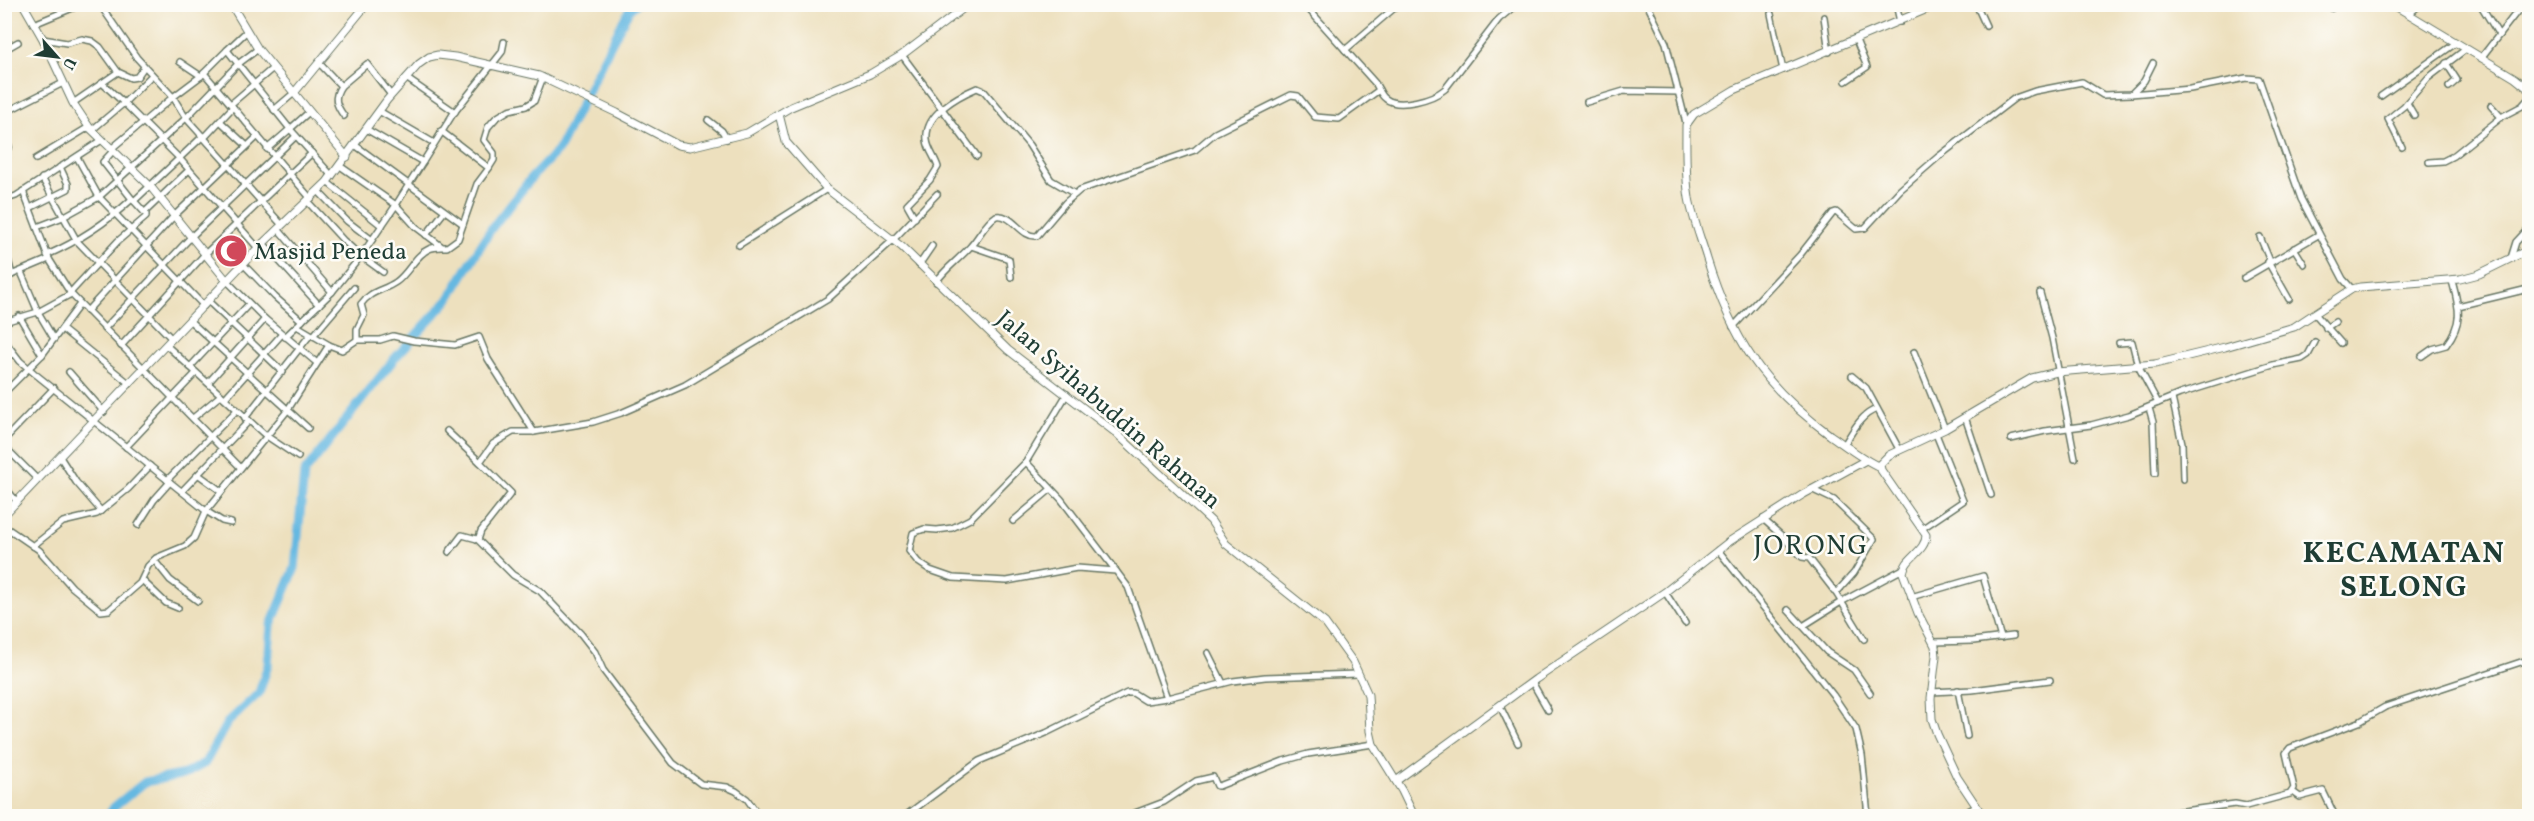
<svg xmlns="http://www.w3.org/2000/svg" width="2534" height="821" viewBox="0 0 2534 821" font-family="Vollkorn,serif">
	<rect width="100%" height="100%" fill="#fdfcf7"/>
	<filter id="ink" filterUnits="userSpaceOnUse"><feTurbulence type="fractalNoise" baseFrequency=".0167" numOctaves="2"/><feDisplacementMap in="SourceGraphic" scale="12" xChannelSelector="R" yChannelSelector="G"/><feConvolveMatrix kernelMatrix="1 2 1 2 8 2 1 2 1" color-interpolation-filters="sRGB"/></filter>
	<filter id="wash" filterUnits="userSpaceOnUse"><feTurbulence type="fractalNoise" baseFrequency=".008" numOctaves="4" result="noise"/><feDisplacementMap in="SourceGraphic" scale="24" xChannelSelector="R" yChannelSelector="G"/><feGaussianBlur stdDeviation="1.35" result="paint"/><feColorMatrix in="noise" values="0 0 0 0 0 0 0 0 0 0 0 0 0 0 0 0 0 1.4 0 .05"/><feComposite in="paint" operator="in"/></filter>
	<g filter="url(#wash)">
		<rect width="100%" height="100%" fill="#ede0be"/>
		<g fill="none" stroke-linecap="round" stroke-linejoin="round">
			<polyline stroke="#65b8e1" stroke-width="9" points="108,816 114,807 145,782 185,774 205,763 227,723 259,693 268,665 271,625 295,568 304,473 395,358 448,300 491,229 533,176 558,150 611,44 629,10 635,4"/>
		</g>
	</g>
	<g filter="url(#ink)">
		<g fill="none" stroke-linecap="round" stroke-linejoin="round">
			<g stroke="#677664" stroke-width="8">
				<g id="minor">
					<path d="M 1304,4 L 1375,83 C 1379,88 1380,95 1386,99 C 1399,109 1433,99 1445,89 L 1499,19 L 1517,4"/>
					<polyline points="1647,4 1666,43 1686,123"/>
					<polyline points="1896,4 1900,22"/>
					<polyline points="1976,4 1986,26"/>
					<polyline points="2480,4 2499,35"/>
					<polyline points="2332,8 2338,4"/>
					<polyline points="103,9 137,58 173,97 201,76 227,50"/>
					<polyline points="1771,14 1783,70"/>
					<polyline points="2409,14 2421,4"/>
					<polyline points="1824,17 1829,52"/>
					<polyline points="34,24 82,4"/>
					<polyline points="246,32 227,50 290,129 309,112"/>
					<polyline points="43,39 67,43 82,39 92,41 100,47 118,72 131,78 137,77 144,67"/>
					<polyline points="4,50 18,42"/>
					<polyline points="1345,50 1399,4"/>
					<polyline points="902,55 977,156"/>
					<polyline points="2481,58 2523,4"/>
					<polyline points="180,62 201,76"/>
					<polyline points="319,63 341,86 367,64 391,95"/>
					<polyline points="2446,63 2457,80 2449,87"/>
					<polyline points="204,73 311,199"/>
					<polyline points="406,78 455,112"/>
					<polyline points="1846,81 1867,67 1856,40"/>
					<polyline points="102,83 124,103 152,75"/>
					<path d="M 341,86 C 333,98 336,105 344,116"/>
					<polyline points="2131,94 2190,89 2246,78 2259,79 2301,199 2343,279 2352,289"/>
					<polyline points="2381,96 2456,43"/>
					<polyline points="1587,102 1624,91 1679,92"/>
					<polyline points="73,103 118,72"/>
					<polyline points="2407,103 2414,115"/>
					<polyline points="231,104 273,68"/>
					<polyline points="2491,106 2501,117"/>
					<polyline points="274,110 294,93"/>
					<polyline points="379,111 434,143"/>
					<polyline points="4,113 63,83"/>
					<polyline points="708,120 722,131 727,139"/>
					<polyline points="220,121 247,146"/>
					<polyline points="366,129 423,162"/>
					<polyline points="92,130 124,103 179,158 258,248"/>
					<polyline points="204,138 233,107"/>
					<polyline points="4,140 9,147"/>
					<polyline points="355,145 463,224"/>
					<polyline points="2402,147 2388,119 2404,106 2428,78 2466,49"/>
					<polyline points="111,149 173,97 186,118 282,225"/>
					<polyline points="267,149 290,129 332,176"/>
					<polyline points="113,151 103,162 132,199"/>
					<polyline points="77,157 99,197 204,306"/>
					<polyline points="36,159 89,127"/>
					<polyline points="2429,162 2443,161 2453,156 2503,116 2522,106 2530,97"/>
					<polyline points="489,168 494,160 494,153 484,140 488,127 496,118 509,110 526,106 534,101 543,77"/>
					<polyline points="42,178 77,241 172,339"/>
					<polyline points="327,182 382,226"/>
					<polyline points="23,191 49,259 71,294 240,467"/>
					<polyline points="318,191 347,221 372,240"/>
					<polyline points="4,200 16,196 102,140"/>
					<polyline points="308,202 343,240 361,256 396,205 340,166"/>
					<polyline points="30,208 68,189 68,184 60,167"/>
					<polyline points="145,212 189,170"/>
					<path d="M 915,218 L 907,204 L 930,180 L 938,167 C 935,157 928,150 927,140 C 924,114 958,96 977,88 L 984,91 L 1029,145 L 1051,180 L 1075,194"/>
					<polyline points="37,227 63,217 99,197 186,118 238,64 258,49"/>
					<polyline points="278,229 332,292"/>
					<polyline points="426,235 444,212"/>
					<polyline points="2260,237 2270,261"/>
					<polyline points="263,243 319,305"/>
					<polyline points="739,245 827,189"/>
					<polyline points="441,246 416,227 396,205 453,114 502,52 504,42"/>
					<polyline points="971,246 1009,259 1011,277"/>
					<polyline points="5,248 12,275"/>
					<polyline points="2294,248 2304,264"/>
					<path d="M 47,255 C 79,241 106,223 132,199 L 134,201 L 203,136"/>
					<polyline points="2511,258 2516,242 2530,227"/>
					<polyline points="2268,262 2289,299"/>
					<polyline points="243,264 275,297 302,321"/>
					<polyline points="919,265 932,246"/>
					<polyline points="21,272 38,312 54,339"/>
					<polyline points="4,278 49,259"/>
					<polyline points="2244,278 2318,235"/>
					<polyline points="227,281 265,319 317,363"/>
					<path d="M 936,282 C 945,269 958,260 969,248 C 979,238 984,224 996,216 C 1013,213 1021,238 1037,236 L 1065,203 L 1080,190 L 1195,150 L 1215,133 L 1291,95 L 1298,96 L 1315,117 L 1339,119 L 1379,90"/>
					<polyline points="70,293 118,241 146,217 146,214 134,201"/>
					<polyline points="2040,293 2052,338 2075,458"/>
					<polyline points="208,301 283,372"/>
					<polyline points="2458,306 2528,289"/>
					<polyline points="87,311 174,216 258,136"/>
					<polyline points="2316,315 2341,343"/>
					<polyline points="19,316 42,355"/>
					<polyline points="190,321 308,428"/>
					<polyline points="4,322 38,312 71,294"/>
					<polyline points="1733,327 1800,255 1833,213 1836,212 1856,229 1865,228 1900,190 1938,157 2015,98 2035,91 2082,82 2103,95 2131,94 2144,81 2153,63"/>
					<polyline points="2528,327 2530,328"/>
					<polyline points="2326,328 2335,322"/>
					<polyline points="62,329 130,384"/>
					<polyline points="104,329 191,237 296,136"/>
					<polyline points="313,336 354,288"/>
					<polyline points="285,337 332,292 361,256 383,272"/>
					<polyline points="4,340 20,361 34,373 206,511 222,521 231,523"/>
					<polyline points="357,340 380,340 393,336 414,341 455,345 479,337 488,359 534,432"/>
					<polyline points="2119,343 2132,342 2138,366 2158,403"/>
					<polyline points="166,345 265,435 298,457"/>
					<path d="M 329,345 L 342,350 L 357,340 L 357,329 L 364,315 L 361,304 C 371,290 383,291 396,282 C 409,273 415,255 429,249 C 435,246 441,247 447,247 L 458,239 L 477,184 L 489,168 L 441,131"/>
					<polyline points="121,346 205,254 312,153"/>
					<polyline points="1914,352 1945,429"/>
					<path d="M 2422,356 L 2432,349 L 2446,345 C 2464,321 2459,307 2452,281"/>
					<polyline points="4,358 13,354"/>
					<polyline points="190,367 249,304"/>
					<polyline points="69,372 104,412"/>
					<polyline points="1852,376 1866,388 1899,449"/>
					<polyline points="208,383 265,319"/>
					<polyline points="4,393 42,355 80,304"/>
					<polyline points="1067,394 1026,462 970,519 952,528 937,530 924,529 913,533 909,551 918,562 930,570 953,578 1007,581 1077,568 1116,571 1128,587 1167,698 1233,681 1265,677 1358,674"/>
					<polyline points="225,398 282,334"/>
					<polyline points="2172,398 2182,443 2183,479"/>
					<polyline points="2149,408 2153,422 2155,473"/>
					<polyline points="1965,417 1991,495"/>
					<polyline points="193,418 221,395"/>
					<polyline points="245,418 310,335"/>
					<polyline points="447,431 480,462"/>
					<polyline points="2011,439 2045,431 2091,425 2129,415 2180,394 2273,365 2302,359 2308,355 2315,342"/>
					<polyline points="4,440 54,388"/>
					<path d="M 1844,445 C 1853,431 1861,414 1877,409"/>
					<polyline points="4,446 38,480"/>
					<polyline points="126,447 196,373"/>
					<polyline points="60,457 76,482 101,511"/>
					<polyline points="1026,462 1061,499 1116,571"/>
					<polyline points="199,475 221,491"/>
					<polyline points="167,480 237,410"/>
					<polyline points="4,486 17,502"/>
					<polyline points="1811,489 1834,500 1874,539 1854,573 1836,593"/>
					<polyline points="182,491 249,421"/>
					<polyline points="1763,519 1783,537 1802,557 1809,558 1836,593 1864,639"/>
					<polyline points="1013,521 1051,489"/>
					<polyline points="138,525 154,500 170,482"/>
					<polyline points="4,526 39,550 72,587 101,611 109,610 140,583 148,566 156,558 185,546 194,538 206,511 287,411 329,345 297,326"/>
					<polyline points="1923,528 1963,501 1936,434"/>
					<polyline points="2530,545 2530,555"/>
					<polyline points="33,546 63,522 97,514 128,489 150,466"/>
					<polyline points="1718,550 1833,695 1856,729 1862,755 1868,816"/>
					<polyline points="449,552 462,535 477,539"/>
					<polyline points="154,560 170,580 198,601"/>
					<polyline points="142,580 166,603 178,608"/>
					<polyline points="1665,592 1685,623"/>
					<polyline points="1911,597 1983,576 2001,638"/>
					<polyline points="1788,610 1827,652 1854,670 1870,693"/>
					<polyline points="1803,626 1841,602 1903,569"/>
					<polyline points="1934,642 1973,641 2013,636"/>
					<polyline points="1208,653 1223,683"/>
					<polyline points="1532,682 1548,710"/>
					<polyline points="1958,690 1967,736"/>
					<polyline points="1931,692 1972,690 2050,680"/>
					<polyline points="1500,706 1518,743"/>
					<polyline points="2293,792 2300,797 2323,791 2335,816"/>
					<polyline points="759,816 747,799 736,791 727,787 701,784 673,763 603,670 595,652 581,634 540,591 513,575 478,540 481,531 511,493 480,462 493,444 513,432 534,432 593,422 621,413 685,385 828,299 892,241 937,194"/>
					<polyline points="905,816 979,761 1046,733 1127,693 1133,693 1146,701 1167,698"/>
					<polyline points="1127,816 1164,802 1196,781 1213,777 1217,786 1219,786 1283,761 1308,754 1373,744"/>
					<polyline points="1958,816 1976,807"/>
					<polyline points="2146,816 2235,804 2246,806 2290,794 2294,788 2286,753 2290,748 2359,722 2385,707 2530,659"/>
				</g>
			</g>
			<g stroke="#677664" stroke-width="9">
				<g id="tertiary">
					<polyline points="23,4 43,39 73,103 89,127 150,186 227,281"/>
					<polyline points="231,4 258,49 347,157"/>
					<polyline points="2392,4 2515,78 2530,90"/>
					<polyline points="294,93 367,4"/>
					<polyline points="779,114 786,142 827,189 902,247 1008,350 1116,433 1211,521 1226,544 1325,623 1353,662 1364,686 1368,695 1370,731 1373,744 1402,791 1414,816"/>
					<path d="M 1880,467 C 1862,459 1846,446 1830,435 C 1762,385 1732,339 1707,259 C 1701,239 1693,219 1689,198 C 1685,174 1686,149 1686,125 L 1694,114 L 1734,90 L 1939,4"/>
					<polyline points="4,515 258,248 327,182 387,100 419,64 429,57 438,55 455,57 539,76 617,113 678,145 690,147 747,133 791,107 870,74 902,55 969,4"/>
					<polyline points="1396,781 1536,679 1665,592 1730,541 1802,495 1866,460"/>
					<path d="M 1983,816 L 1957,777 L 1937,734 L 1932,719 L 1931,698 L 1936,656 L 1935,646 L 1918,613 L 1903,573 C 1905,557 1926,552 1926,535 L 1881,470 L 1880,464 L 1889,455 L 1945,429 L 2032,378 L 2057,372 L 2155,364 L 2225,347 L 2294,327 L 2352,289 L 2360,287 L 2460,279 L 2479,274 L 2530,249"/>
				</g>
			</g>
			<use href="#minor" stroke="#fff" stroke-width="5"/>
			<use href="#tertiary" stroke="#fff" stroke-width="7"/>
		</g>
	</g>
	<defs>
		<g id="mosque-disc" transform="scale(1.725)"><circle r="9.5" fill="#d1495b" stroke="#fdfcf7"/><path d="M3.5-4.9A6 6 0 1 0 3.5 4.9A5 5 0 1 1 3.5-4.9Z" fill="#fff"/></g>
	</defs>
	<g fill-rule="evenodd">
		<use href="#mosque-disc" x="231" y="251"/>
	</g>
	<g text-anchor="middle" stroke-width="5" stroke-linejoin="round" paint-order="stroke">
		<g font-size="24" fill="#1f3d34" stroke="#fdfcf7" text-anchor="start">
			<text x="254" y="259">Masjid Peneda</text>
		</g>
		<g font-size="24" fill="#1f3d34" stroke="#fdfcf7">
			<text transform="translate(1109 409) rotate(41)" y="8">Jalan Syihabuddin Rahman</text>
		</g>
		<g font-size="27" letter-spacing="1.5" fill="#1f3d34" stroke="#fdfcf7">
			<text x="1811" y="554">JORONG</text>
		</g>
		<g font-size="30" font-weight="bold" letter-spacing="1.5" fill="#1f3d34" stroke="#fdfcf7">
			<text x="2404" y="562">KECAMATAN<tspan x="2404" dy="34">SELONG</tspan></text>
		</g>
	</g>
	<rect width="2534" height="821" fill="none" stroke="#fdfcf7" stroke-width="24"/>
	<g transform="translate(57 57) rotate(118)" stroke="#fdfcf7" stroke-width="4.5" paint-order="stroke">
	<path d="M0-4.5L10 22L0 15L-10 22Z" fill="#1f3d34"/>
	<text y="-9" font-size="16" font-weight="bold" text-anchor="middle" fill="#1f3d34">U</text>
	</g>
</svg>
